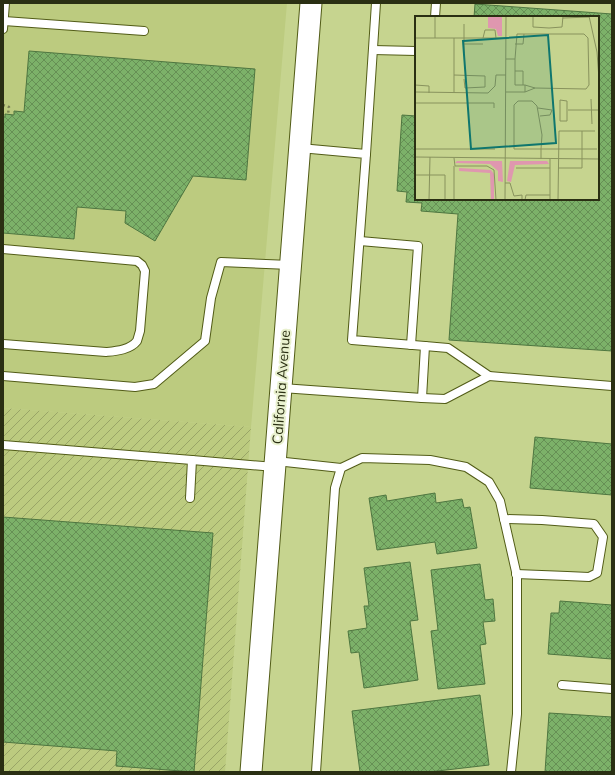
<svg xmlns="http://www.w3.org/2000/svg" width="615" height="775" viewBox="0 0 615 775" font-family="Mulish,sans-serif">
	<defs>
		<pattern id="industrial-furrows" width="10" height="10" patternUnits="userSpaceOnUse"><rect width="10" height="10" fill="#bccb7f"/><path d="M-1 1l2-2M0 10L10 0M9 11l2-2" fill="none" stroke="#99a567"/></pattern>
		<pattern id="building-cross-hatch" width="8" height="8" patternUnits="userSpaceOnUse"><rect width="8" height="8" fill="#7cb169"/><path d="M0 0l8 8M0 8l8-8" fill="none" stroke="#669055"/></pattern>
	</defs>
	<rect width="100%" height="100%" fill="#c6d48f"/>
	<polygon fill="#bccb7f" points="3,3 287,3 251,427 3,408"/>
	<polygon fill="url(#industrial-furrows)" points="3,408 251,427 225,772 3,772"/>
	<g fill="url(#building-cross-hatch)" stroke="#4e7640">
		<polygon points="475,4 612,14 612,351 449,340 458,214 421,211 422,203 406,202 407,192 397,191 402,115 416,116 416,199 598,199 598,17 474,17"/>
		<polygon points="29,51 255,69 246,180 193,176 155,241 125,223 126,211 77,207 74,239 3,233 3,117 5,117 5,114 14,115 14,111 24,112"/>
		<polygon points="535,437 612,444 612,495 530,488"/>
		<polygon points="435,493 436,503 462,499 464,508 470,507 477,548 437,554 435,542 377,550 369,498 386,495 387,501"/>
		<polygon points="3,517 213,533 194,772 116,766 117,751 3,742"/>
		<polygon points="410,562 418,620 410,621 418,680 364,688 359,652 351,653 348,631 367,628 364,606 369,606 364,568"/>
		<polygon points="480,564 485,600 493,599 495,621 483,622 486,644 480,645 485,684 438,689 431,631 438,630 431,570"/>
		<polygon points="560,601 612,605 612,659 548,654 551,613 559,613"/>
		<polygon points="480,695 489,765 429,772 360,772 352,711"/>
		<polygon points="549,713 612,717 612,772 545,772"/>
	</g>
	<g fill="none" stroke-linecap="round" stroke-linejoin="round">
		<g stroke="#525c17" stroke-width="10">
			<g id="lane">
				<polyline points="435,17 436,3"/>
				<polyline points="4,21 144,31"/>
				<polyline points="3,29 5,3"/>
				<polyline points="373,50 416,51"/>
				<polyline points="366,154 376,3"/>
				<polyline points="360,241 418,246 411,345"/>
				<path d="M 3,249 L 137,261 L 142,265 L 145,271 L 140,331 C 139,334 138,338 137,341 C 130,350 116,351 106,352 L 3,344"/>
				<polyline points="3,376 135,387 154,384 205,341 211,298 221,262 290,265"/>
				<polyline points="489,376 612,386"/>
				<polyline points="282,388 422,398 425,346 352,340 366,154 300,148"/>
				<polyline points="422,398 445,399 489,376 448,348 425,346"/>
				<polyline points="3,445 192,460 190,498"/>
				<polyline points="192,460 275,467"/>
				<polyline points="276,461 341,468"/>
				<polyline points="504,519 542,520 594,524 603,537 597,573 589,577 567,576 516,574"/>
				<polyline points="562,685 612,689"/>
				<polyline points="316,772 335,488 341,468 362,458 430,460 466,467 489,482 500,501 517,576 517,714 511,772"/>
			</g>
		</g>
		<g stroke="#525c17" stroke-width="23">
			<polyline id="secondary" points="251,772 311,3"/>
		</g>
		<polyline stroke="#788151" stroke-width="2.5" stroke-dasharray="2 3" stroke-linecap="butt" points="3,105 9,107 8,114"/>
		<use href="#lane" stroke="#fff" stroke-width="8"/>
		<use href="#secondary" stroke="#fff" stroke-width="21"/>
	</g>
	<g text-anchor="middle" stroke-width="4" stroke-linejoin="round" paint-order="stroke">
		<g font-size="14" fill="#2a2f13" stroke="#e9f1cf">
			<text transform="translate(281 387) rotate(-86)" y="5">California Avenue</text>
		</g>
	</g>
	<g transform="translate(415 16)">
		<rect width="184" height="184" fill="#c6d48f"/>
		<path d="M 73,0 L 87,0 L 87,20 L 83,20 L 81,13 L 73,12 ZM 42,145 L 87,145 L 88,166 L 83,165 L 83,155 L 75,148 L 40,147 ZM 95,145 L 132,145 L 134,148 L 100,149 L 96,166 L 92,165 ZM 44,152 L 76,154 L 79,158 L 79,184 L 76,184 L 75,157 L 44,155 Z" fill="#df97af"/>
		<path fill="none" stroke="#88925d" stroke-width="1" d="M 118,0 L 118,11 L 134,12 L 147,11 L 148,0M 174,0 L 182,36 L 184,63M 148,2 L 174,1M 0,22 L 91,22M 20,22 L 20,0M 68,22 L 70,14 L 80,14 L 81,22M 49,28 L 68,28M 100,28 L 108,28 L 109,18M 49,37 L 49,8M 100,43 L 102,18 L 169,18 L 173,22 L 174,69 L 171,73 L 120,72M 100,55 L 108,55 L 108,69M 39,59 L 70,60 L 70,71 L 50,72 L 49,63M 0,69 L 14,70 L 14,77M 110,69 L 120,72 L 110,76M 0,76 L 73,77 L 80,70 L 81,59 L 91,59M 91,76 L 110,76 L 110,69 L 100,69 L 100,43 L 91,43M 39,77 L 39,22M 176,83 L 177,108M 145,84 L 152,85 L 152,105 L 145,105 ZM 0,87 L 79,87 L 79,92M 123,92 L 137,94 L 135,99 L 125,100M 153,94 L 184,94M 0,133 L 80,133M 0,141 L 184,143M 39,142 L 40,150 L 72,150 L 79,154 L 81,184M 126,143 L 126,133 L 127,119 L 122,90 L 117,85 L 103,85 L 99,89 L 99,133 L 182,133M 101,152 L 135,152M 143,152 L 167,152 L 167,115M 0,159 L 30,159 L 30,184M 90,167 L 95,167 L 99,180 L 107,179 L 107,184M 14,184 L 15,141M 39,184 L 39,150M 90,184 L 91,0M 110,184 L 111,179 L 135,179M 135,184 L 135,143M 143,184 L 144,115 L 180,115"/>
		<path fill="#0f766e" fill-opacity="0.15" stroke="#0f766e" stroke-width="2" d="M 133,19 L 141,127 L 56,133 L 48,25 Z"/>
		<rect width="184" height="184" fill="none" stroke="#2a2f13" stroke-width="2"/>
	</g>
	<rect width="615" height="775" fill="none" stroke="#2a2f13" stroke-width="8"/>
</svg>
